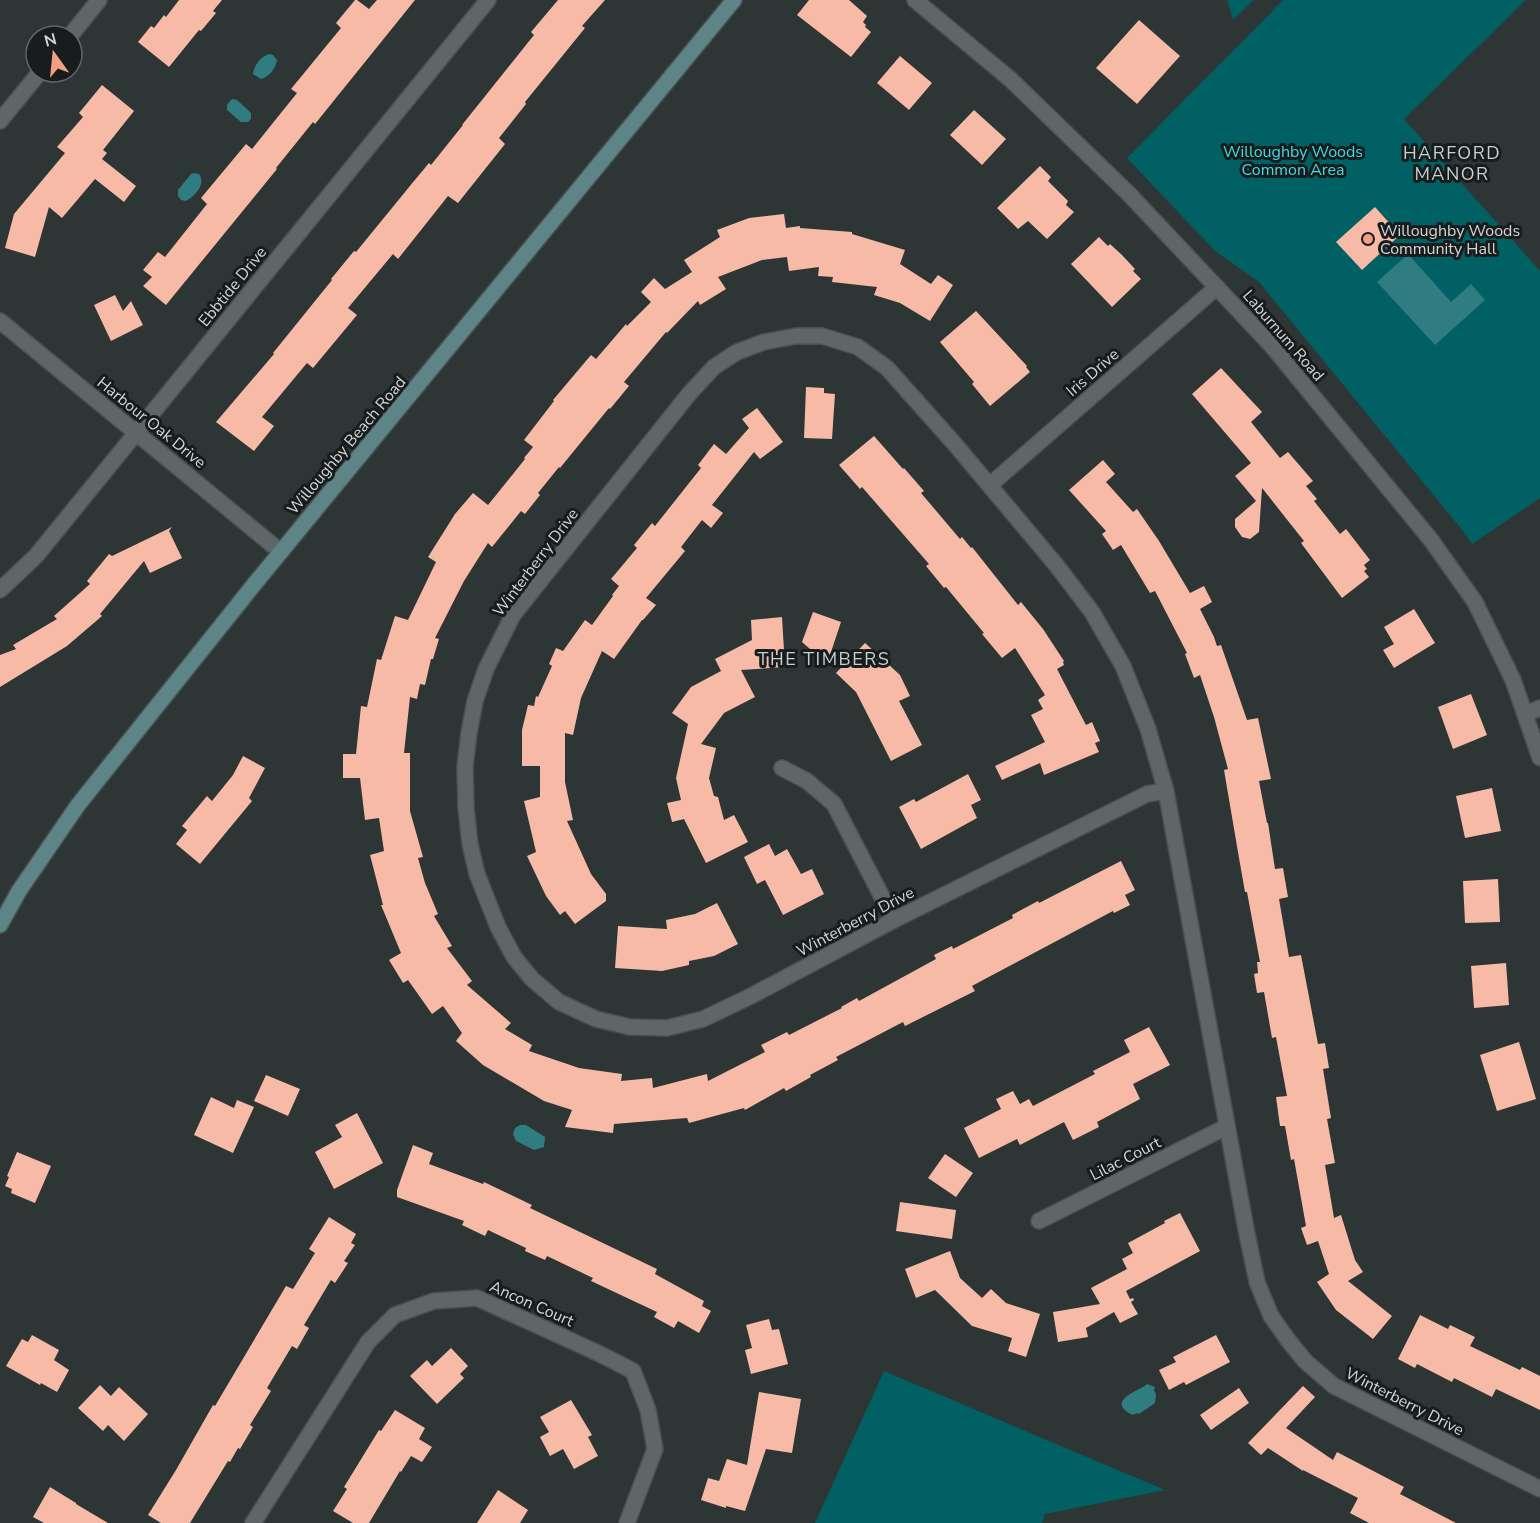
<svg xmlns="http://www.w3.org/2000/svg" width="1540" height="1523" viewBox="0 0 1540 1523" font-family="'Nunito Sans',sans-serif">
	<rect width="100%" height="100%" fill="#2d3535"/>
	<g fill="#016064">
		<polygon points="1227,0 1253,0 1233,20"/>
		<polygon points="1283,0 1526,0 1404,119 1540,271 1540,498 1472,544 1463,531 1259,282 1215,251 1127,158"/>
		<polygon points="884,1371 1165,1490 1045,1514 1042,1523 815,1523"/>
	</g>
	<g fill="#2f7d80">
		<path d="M 270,54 L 273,55 L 277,60 C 276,68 269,77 261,79 L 253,74 C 254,65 261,56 270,54 Z"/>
		<polygon points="232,99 237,100 251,113 251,119 248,122 241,122 227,110 227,105"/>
		<path d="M 194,173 L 199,174 C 206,184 196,195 186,201 L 181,200 L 178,196 L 178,190 L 191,174 Z"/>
		<polygon points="1408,254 1451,302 1471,284 1485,300 1435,345 1377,282"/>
		<polygon points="520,1125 526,1125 545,1137 544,1147 534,1150 516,1141 513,1134 515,1128"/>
		<path d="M 1147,1384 L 1155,1387 L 1154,1390 L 1156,1395 L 1155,1403 L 1139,1414 L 1138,1413 C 1134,1414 1133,1416 1129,1413 C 1107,1399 1142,1390 1147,1384 Z"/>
	</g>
	<g fill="#f6baa7">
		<polygon points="179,0 222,0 213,11 216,13 201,31 199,30 169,67 138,42 151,26 154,28 164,15 166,17"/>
		<polygon points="355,0 357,0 369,9 377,0 415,0 315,124 313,122 276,168 277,169 166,305 143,286 152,277 143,270 158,252 165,257 207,204 201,198 246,144 252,149 297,93 291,89 341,28 336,23"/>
		<polygon points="558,0 605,0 582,26 585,28 525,102 526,104 499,138 505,144 458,203 448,196 398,259 393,254 348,308 357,315 313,368 307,363 262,417 274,426 254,451 216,422 274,354 273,353 332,280 331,279 354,251 356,252 414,181 429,163 431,165 463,125 462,125 534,35 531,32"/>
		<polygon points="809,0 849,0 867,16 863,22 866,25 865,27 871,32 851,57 797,15"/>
		<polygon points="1139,20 1180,56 1137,104 1096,68"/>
		<polygon points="900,56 932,83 909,110 877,83"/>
		<polygon points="102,85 134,111 103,150 107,153 102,159 136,186 124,202 95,179 62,218 49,207 35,257 5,248 14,214 65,153 57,147 83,117 79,113"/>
		<polygon points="974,110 1006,139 982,165 950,135"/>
		<polygon points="1040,166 1051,177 1048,181 1068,201 1066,205 1074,212 1047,239 1028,221 1018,229 997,208"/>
		<polygon points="1375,207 1400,235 1362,270 1336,242"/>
		<polygon points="784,214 786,228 800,226 800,228 852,232 852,234 905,250 900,264 931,284 938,275 953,285 930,321 900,303 874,295 877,287 832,282 833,277 818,276 819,267 789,271 787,257 762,260 718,277 726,289 700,305 698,301 667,333 666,332 624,382 629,386 610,409 609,408 560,468 559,467 538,493 540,495 525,514 521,511 492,547 488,543 464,581 435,638 439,639 433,659 431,659 425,685 420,684 417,699 410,697 404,753 410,753 410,811 423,857 418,858 425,883 438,914 434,916 452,946 447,948 472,981 467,985 511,1023 505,1029 532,1045 529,1051 579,1068 622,1074 621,1081 652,1078 653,1088 707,1074 708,1081 765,1052 761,1045 787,1032 789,1035 842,1008 841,1007 857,998 859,1001 936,959 934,955 952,946 953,949 1013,918 1012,915 1038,901 1039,903 1121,861 1135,890 1125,895 1130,905 1114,913 1113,911 983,980 972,986 975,991 905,1026 903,1022 836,1057 838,1060 810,1075 811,1077 786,1091 784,1088 745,1110 744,1108 689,1123 687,1118 614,1124 613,1133 565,1127 572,1110 544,1101 483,1065 456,1041 462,1033 443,1006 432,1014 408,980 403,983 389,960 401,953 381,905 383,905 370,855 384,851 379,818 365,820 360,778 343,778 343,754 356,754 361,706 367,707 377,659 381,660 395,616 408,620 436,562 428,557 455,514 473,493 488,505 525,459 524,458 533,447 524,440 554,401 553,400 591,355 596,359 626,324 627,326 651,302 641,292 654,278 665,289 692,272 684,260 720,237 717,230 749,218"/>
		<polygon points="1099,237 1108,246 1110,244 1122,255 1135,269 1133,271 1141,279 1112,307 1071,264"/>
		<polygon points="115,295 123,311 131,301 143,325 111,341 94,305"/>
		<polygon points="976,311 1027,366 1026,367 1030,372 990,406 972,384 974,382 940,342"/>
		<polygon points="1221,368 1262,412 1251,422 1280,458 1288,452 1313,481 1306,486 1317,499 1314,501 1340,534 1346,529 1370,560 1364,565 1367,569 1364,571 1369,577 1342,598 1301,543 1304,541 1262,488 1259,532 1250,539 1242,537 1235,527 1235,519 1256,501 1235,476 1251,463 1192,394"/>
		<polygon points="806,387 824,388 824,393 835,394 832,439 804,438"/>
		<polygon points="757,408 783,442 760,459 754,452 712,505 723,513 711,528 702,520 681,547 685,551 646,598 656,605 643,620 642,620 614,659 602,651 581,698 573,735 565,733 565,782 573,820 567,821 591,874 606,894 606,901 575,924 565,911 560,915 546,896 527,856 536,852 524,801 540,797 540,766 522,766 522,730 528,705 534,706 536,696 538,697 552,666 549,664 556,648 563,651 585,620 592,625 613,596 612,595 619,586 611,579 637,548 634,545 652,523 655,526 701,468 698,465 714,444 726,454 749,428 742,419"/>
		<polygon points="874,436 903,469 904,468 924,491 921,493 960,539 962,537 971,548 972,547 1018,605 1021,602 1043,629 1064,661 1063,662 1064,665 1057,669 1086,725 1092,722 1100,741 1095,743 1099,752 1044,775 1040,763 1002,780 995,766 1045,742 1031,715 1043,709 1038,700 1045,695 1015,648 1002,658 982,634 984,633 946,587 944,588 926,566 929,564 862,487 860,489 839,465"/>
		<polygon points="1103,460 1115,474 1106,482 1133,512 1137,509 1159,541 1190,593 1204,586 1212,602 1200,609 1214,637 1217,646 1221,645 1247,720 1258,718 1271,779 1259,781 1267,823 1268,823 1275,869 1283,868 1288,897 1279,899 1289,957 1301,955 1318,1044 1325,1043 1329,1068 1323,1069 1331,1118 1327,1119 1335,1163 1325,1165 1334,1218 1341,1215 1355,1260 1363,1272 1348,1281 1392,1316 1373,1339 1336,1310 1317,1282 1329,1274 1318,1241 1307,1245 1301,1228 1306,1226 1294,1159 1291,1160 1285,1126 1280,1126 1276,1097 1287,1096 1276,1037 1272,1038 1264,992 1257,993 1254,974 1258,973 1257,962 1260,962 1247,892 1245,892 1239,858 1224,770 1228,769 1214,717 1200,675 1194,678 1185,654 1187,653 1155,591 1150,593 1121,545 1113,550 1102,534 1106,531 1069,490"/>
		<polygon points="172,527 169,531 182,558 150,573 144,561 100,614 102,616 67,646 0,687 0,655 16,649 13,645 57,619 54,616 90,584 87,581 109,554 112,556"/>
		<polygon points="1414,609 1435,643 1394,668 1383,650 1394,644 1384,627"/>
		<polygon points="813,612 841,622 827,664 802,642"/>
		<polygon points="782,617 785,667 741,670 755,697 724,713 701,744 716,748 709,778 714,796 718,797 724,820 734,815 748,842 706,863 684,819 672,822 667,803 681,800 676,778 688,724 672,713 691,687 721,671 715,659 752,640 751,620"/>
		<polygon points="865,643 900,675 910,696 899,701 922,745 891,761 856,692 836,673"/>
		<polygon points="1471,694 1487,735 1453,749 1438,707"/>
		<polygon points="243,756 265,768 249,798 252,801 200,864 176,844 187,830 182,826 207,796 212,801 233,775"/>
		<polygon points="968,774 981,800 971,805 977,818 921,849 899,807 914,799 916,802"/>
		<polygon points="1492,788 1501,831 1465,838 1456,796"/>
		<polygon points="769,844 775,856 787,849 801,874 812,869 824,894 783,915 765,880 757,884 744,857"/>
		<polygon points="1498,879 1500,922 1465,923 1463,881"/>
		<polygon points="717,903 738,944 714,956 689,961 689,965 662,971 615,968 618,926 667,929 666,920 695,914"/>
		<polygon points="1506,963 1509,1005 1474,1008 1471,966"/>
		<polygon points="1149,1027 1170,1065 1133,1084 1140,1099 1097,1122 1099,1127 1073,1140 1064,1122 1020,1145 1017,1139 979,1158 964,1128 1001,1109 996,1099 1013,1091 1020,1104 1029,1099 1033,1106 1095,1074 1093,1071 1130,1052 1124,1040"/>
		<polygon points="1519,1042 1536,1099 1497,1111 1480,1055"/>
		<polygon points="266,1075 300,1089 288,1116 254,1101"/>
		<polygon points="211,1097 234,1108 237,1100 254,1107 233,1153 194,1135"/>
		<polygon points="357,1113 383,1163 334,1189 315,1152 342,1137 335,1125"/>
		<polygon points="413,1145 433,1153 429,1164 483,1184 484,1182 532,1205 530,1208 657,1269 655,1274 704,1301 702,1306 711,1311 699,1333 678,1321 674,1328 654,1317 657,1312 591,1281 593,1278 547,1256 545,1260 525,1251 526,1248 488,1230 485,1236 462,1225 464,1221 397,1197 397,1190"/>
		<polygon points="17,1152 51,1166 35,1203 11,1193 12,1189 5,1186 9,1177 7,1176"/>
		<polygon points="945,1154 973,1173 956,1197 928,1178"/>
		<polygon points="900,1202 956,1210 952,1239 896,1231"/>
		<polygon points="1180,1213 1200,1251 1126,1291 1130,1299 1133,1298 1134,1300 1131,1302 1138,1314 1120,1323 1114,1312 1086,1328 1088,1337 1058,1342 1053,1312 1100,1304 1091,1288 1127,1269 1122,1259 1133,1253 1128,1243 1165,1223 1164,1221"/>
		<polygon points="329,1217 356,1234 351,1243 355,1245 344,1261 348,1263 335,1283 331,1280 304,1325 309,1328 297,1349 292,1346 267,1388 271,1391 250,1425 253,1427 240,1449 238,1448 230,1462 228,1461 190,1523 161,1523 148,1515 176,1470 213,1405 215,1406 286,1286 293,1289 315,1253 309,1249"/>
		<polygon points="950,1251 960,1278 982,1298 991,1289 1006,1303 1040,1314 1026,1357 1008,1351 1012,1338 972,1326 935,1290 916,1298 905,1269"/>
		<polygon points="1420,1315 1448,1329 1450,1325 1475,1337 1470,1346 1520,1370 1522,1367 1540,1376 1540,1410 1496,1389 1492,1397 1454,1378 1452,1382 1417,1364 1415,1368 1398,1359"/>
		<polygon points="769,1319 772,1330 779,1329 788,1364 751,1374 745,1350 752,1348 746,1325"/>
		<polygon points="32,1335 59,1350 54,1360 69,1370 57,1392 41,1383 40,1385 6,1366 22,1339 28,1342"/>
		<polygon points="1216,1335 1230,1362 1186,1385 1184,1382 1169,1390 1159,1370 1176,1362 1173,1357"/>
		<polygon points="451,1348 468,1366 460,1374 464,1378 437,1404 410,1376 427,1360 432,1366"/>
		<polygon points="100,1385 111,1396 119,1387 148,1414 124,1441 108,1425 103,1431 78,1408"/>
		<polygon points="1303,1386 1315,1397 1286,1428 1333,1460 1337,1452 1404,1487 1400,1494 1456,1523 1369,1523 1350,1513 1358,1498 1303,1470 1303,1471 1268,1448 1261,1455 1248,1443"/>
		<polygon points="1239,1388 1249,1403 1211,1430 1200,1415"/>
		<polygon points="759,1392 801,1399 792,1453 766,1449 745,1511 726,1506 726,1508 701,1500 708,1478 719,1481 727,1459 747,1465"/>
		<polygon points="571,1400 592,1435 588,1437 598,1456 574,1469 563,1449 550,1456 540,1437 549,1432 540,1417"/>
		<polygon points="395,1410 425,1428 419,1439 432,1447 422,1462 411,1456 401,1472 400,1471 369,1523 353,1523 333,1511 347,1489 344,1487 379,1430 381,1431"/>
		<polygon points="50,1487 76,1503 76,1504 108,1523 44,1523 33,1517"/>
		<polygon points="498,1490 528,1510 520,1523 477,1523"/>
	</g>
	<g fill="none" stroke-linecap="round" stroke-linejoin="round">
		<g stroke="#495051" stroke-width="18">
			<g id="street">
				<polyline points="915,0 1010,79 1129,194 1271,345 1431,540 1475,602 1513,680 1540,758"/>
				<polyline points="70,36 99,0"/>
				<polyline points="0,121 40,72"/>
				<polyline points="0,321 281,552"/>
				<polyline points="990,485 1217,287"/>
				<polyline points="0,590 36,556 488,0"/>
				<polyline points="1525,714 1540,708"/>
				<polyline points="782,768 807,781 834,804 894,920"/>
				<polyline points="1166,791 1147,794 894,920 751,996 703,1019 667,1028 630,1027 596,1019 559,1002 532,979 514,957 498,927 477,874 470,844 466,808 465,766 469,733 475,701 486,669 513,615 689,394 714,367 737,352 764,342 796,336 822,336 858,347 887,368 953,442 1057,566 1092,612 1123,666 1148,729 1166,791 1246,1229 1257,1282 1271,1316 1288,1340 1305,1361 1334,1386 1540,1489"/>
				<polyline points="1039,1221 1226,1127"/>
				<polyline points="253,1523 368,1342 395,1315 434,1301 477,1298 598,1353 633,1371 648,1410 655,1449 627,1523"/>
			</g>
		</g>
		<g stroke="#495051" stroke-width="18">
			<polyline id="secondary" points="0,925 19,891 78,805 252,587 734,0"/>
		</g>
		<use href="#street" stroke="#5e6667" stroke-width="15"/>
		<use href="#secondary" stroke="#5d8486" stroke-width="15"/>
	</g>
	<circle fill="#f39f83" stroke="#181c1c" stroke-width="2" cx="1368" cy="239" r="6"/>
	<g text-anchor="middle" stroke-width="6" stroke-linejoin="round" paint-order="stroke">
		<g font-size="16" fill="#43dbe1" stroke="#181c1c">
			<text x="1293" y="157">Willoughby Woods<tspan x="1293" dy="18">Common Area</tspan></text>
		</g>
		<g font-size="16" fill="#d0d5d5" stroke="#181c1c" text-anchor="start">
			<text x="1380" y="236">Willoughby Woods<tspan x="1380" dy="18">Community Hall</tspan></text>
		</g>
		<g font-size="16" fill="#d0d5d5" stroke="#181c1c">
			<text transform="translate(232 286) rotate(-51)" y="6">Ebbtide Drive</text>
			<text transform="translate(1284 335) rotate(49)" y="6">Laburnum Road</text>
			<text transform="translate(1092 372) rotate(-41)" y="6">Iris Drive</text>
			<text transform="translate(152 422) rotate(39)" y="6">Harbour Oak Drive</text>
			<text transform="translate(346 445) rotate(-50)" y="6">Willoughby Beach Road</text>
			<text transform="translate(535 562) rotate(-53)" y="6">Winterberry Drive</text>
			<text transform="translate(855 921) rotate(-28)" y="6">Winterberry Drive</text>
			<text transform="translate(1125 1158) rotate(-27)" y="6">Lilac Court</text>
			<text transform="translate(532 1303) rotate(24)" y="6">Ancon Court</text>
			<text transform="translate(1405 1401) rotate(27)" y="6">Winterberry Drive</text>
		</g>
		<g font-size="18" letter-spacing="1.5" fill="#c6d0d0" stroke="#181c1c">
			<text x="1452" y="159">HARFORD<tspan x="1452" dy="21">MANOR</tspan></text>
			<text x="824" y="665">THE TIMBERS</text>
		</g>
	</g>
	<g transform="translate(54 54) rotate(345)"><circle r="28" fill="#181c1c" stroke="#626666" stroke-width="1.5"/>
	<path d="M0-4.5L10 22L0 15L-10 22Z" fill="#f39f83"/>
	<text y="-9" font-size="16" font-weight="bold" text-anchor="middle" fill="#d0d5d5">N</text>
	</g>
</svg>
